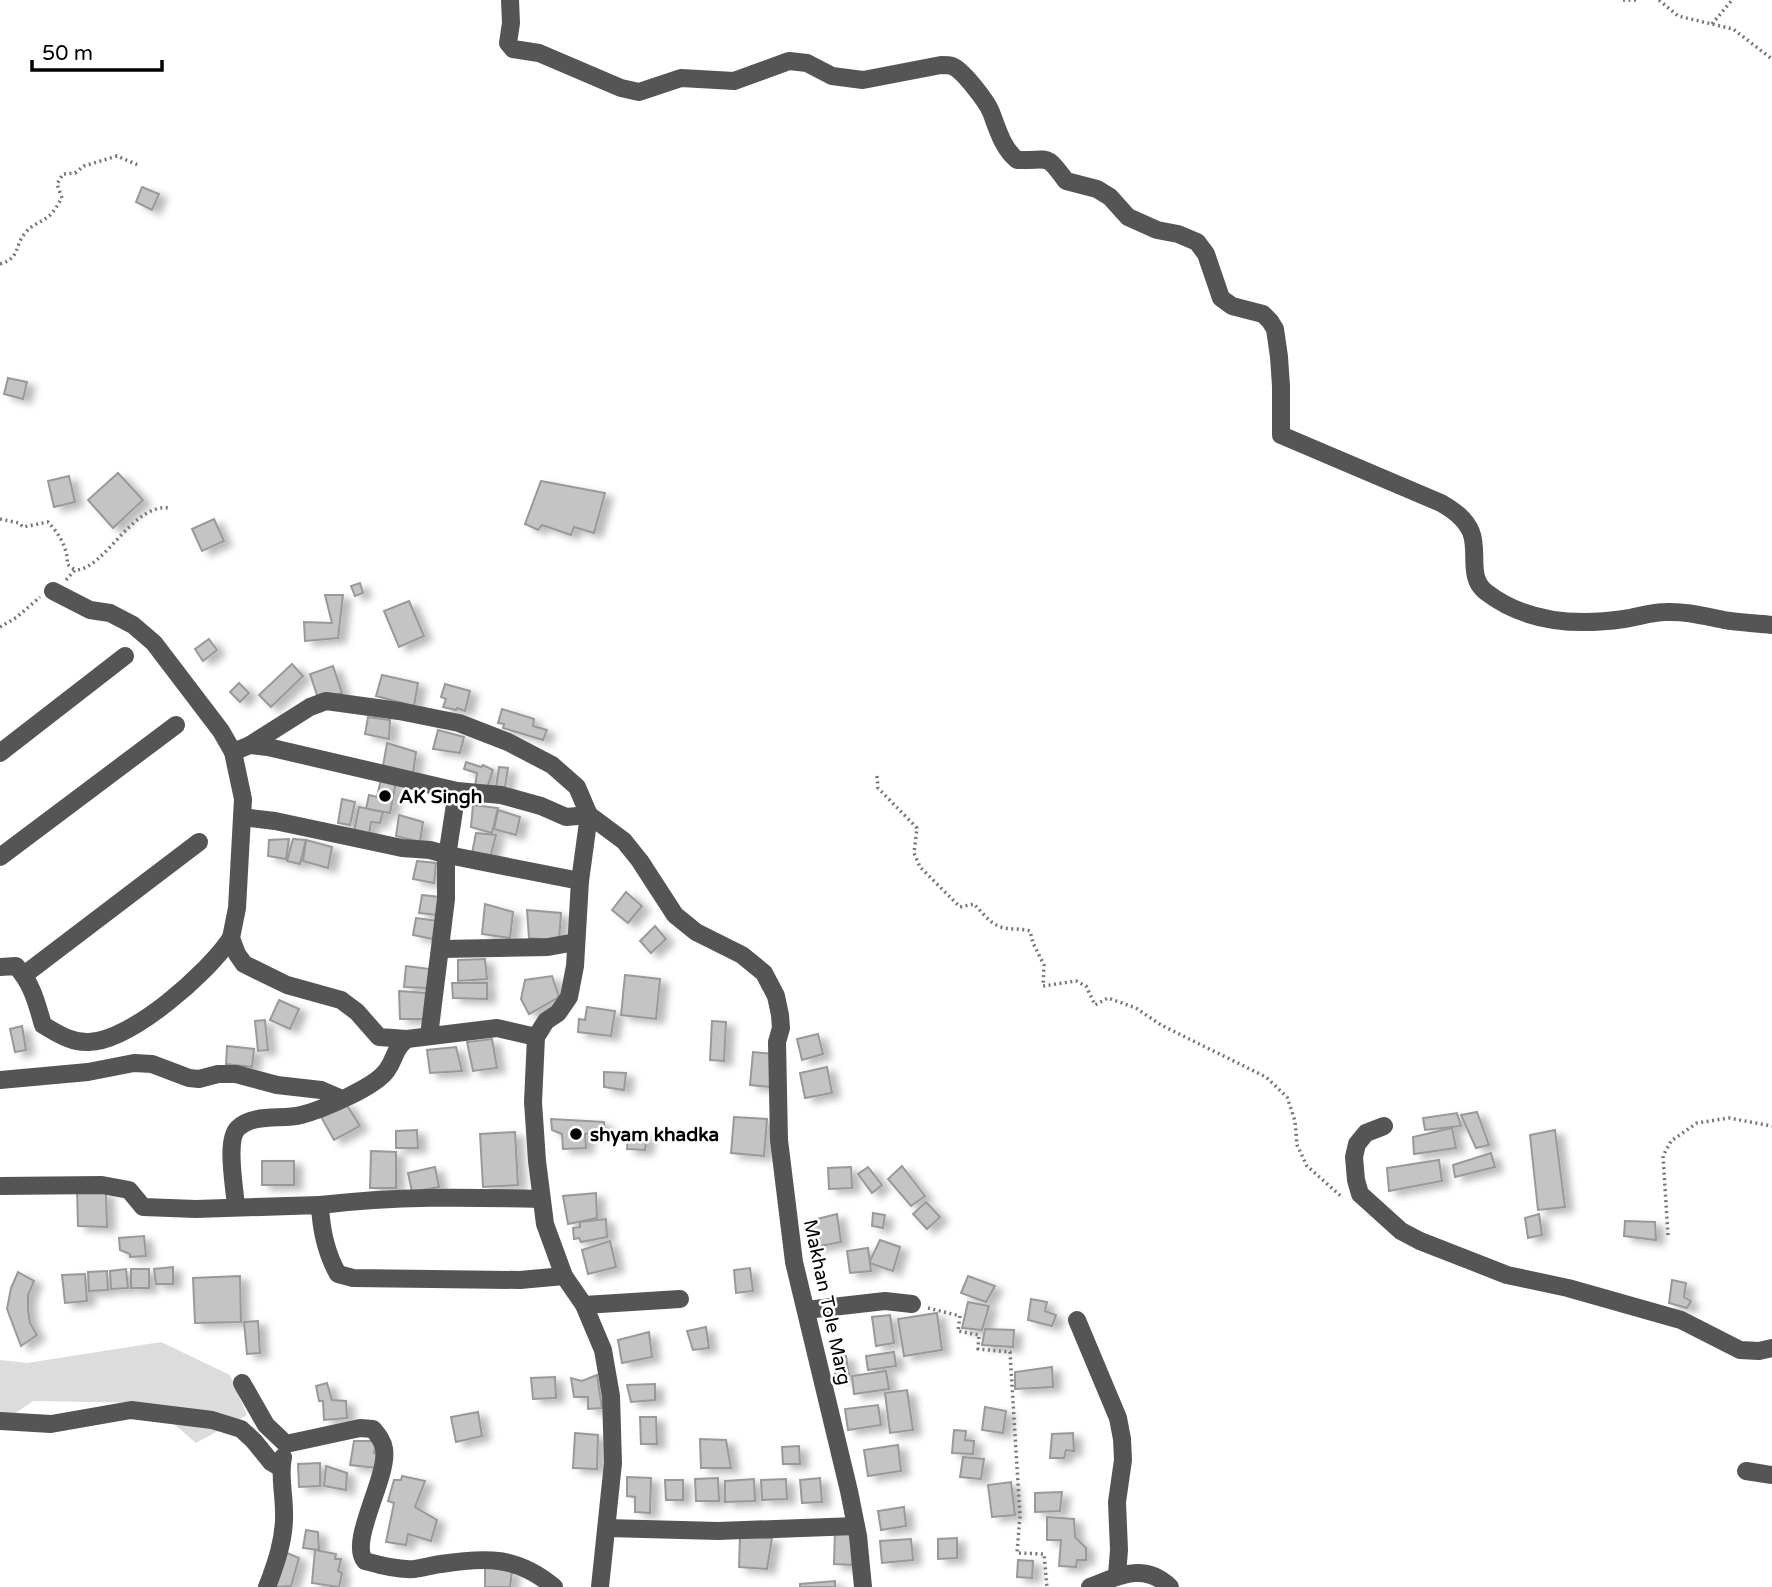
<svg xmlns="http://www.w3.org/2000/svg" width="1772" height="1587" viewBox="0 0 1772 1587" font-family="'Varela Round',sans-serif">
	<defs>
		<filter id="shadow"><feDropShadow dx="8" dy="4.5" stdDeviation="3.5" flood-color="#0004"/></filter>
	</defs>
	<rect width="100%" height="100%" fill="#fff"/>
	<polygon fill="#dcdcdc" points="161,1342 230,1375 247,1415 196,1443 149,1403 33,1401 0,1424 0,1360 27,1363"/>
	<g fill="#c4c4c4" stroke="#999" stroke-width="2" filter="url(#shadow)">
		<polygon points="142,187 159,194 152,210 136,202"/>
		<polygon points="8,378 27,382 23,399 4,394"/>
		<polygon points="118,473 143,500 113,528 88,500"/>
		<polygon points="69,476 75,502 54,507 48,481"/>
		<polygon points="541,481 605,493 594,533 574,527 571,535 542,525 538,530 525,524"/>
		<polygon points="214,519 224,541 202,551 192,529"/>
		<polygon points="360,583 363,593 355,596 351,586"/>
		<polygon points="325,595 343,595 338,638 305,641 304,622 332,623"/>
		<polygon points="409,601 424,636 399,647 384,611"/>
		<polygon points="209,639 217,650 203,661 195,649"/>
		<polygon points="292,664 303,676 271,707 259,695"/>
		<polygon points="333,666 342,693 319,701 310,674"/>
		<polygon points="382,675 418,683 414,706 376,696"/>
		<polygon points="239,683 249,693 240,702 230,692"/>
		<polygon points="445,684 470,691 465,711 457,708 456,710 443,707 446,699 441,697"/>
		<polygon points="502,709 534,719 533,726 547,730 543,740 503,728 504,724 498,723"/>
		<polygon points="368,717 390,720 389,739 365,734"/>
		<polygon points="438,730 464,737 460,753 433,749"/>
		<polygon points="387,743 416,752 413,773 383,766"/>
		<polygon points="466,762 481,767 483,765 493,770 487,788 475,786 477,773 464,769"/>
		<polygon points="499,767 508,768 505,788 496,787"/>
		<polygon points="381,779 396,782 390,813 366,809 369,795 377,797"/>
		<polygon points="342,799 355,802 350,825 338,823"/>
		<polygon points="473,805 498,808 492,833 471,827"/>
		<polygon points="359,807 383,812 380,823 371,822 369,834 354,831"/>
		<polygon points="498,810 520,817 516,835 494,829"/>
		<polygon points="399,815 423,822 420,842 396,836"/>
		<polygon points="476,833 496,835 490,858 472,853"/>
		<polygon points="289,839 286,859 268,856 269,840"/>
		<polygon points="293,839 306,840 300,864 287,861"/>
		<polygon points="306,840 332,847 328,868 303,861"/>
		<polygon points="417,861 436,863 434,883 413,879"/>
		<polygon points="626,892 642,906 628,923 612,910"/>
		<polygon points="422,895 439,897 437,915 419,913"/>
		<polygon points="485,904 513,912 510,938 482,934"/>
		<polygon points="527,910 561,913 559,941 529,938"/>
		<polygon points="416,918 438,921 433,939 413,935"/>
		<polygon points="655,926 666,939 651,953 640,941"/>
		<polygon points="485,959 487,979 458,981 458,960"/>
		<polygon points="406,966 430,969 428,988 404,987"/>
		<polygon points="625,975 660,979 656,1019 621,1015"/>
		<polygon points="552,976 559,997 529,1014 521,999 525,980"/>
		<polygon points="452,983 487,983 487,999 453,998"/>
		<polygon points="399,991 426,993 425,1019 400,1019"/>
		<polygon points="279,1000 299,1009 290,1029 270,1020"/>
		<polygon points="587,1007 615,1011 611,1036 578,1032 579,1019 585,1020"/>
		<polygon points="265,1020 268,1050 258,1051 255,1021"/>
		<polygon points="712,1021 726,1022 724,1061 710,1060"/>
		<polygon points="22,1026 26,1050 15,1052 10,1029"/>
		<polygon points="818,1034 823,1054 802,1060 797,1039"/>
		<polygon points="492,1039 497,1068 473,1071 467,1042"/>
		<polygon points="227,1046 254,1049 252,1067 226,1064"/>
		<polygon points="456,1047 462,1071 430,1073 427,1050"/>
		<polygon points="753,1052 773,1054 770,1087 750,1085"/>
		<polygon points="827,1067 832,1093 805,1098 800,1073"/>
		<polygon points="604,1072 626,1073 624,1090 604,1087"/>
		<polygon points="345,1102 360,1126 334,1140 320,1115"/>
		<polygon points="1477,1112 1489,1145 1476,1148 1461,1115"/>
		<polygon points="1457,1113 1461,1126 1425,1130 1423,1118"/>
		<polygon points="734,1117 767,1119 764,1156 731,1153"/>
		<polygon points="551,1119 604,1122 605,1132 585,1134 586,1148 563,1149 562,1134 552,1130"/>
		<polygon points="1452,1128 1456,1148 1414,1154 1413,1137"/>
		<polygon points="417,1130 418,1148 396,1148 396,1131"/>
		<polygon points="1555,1130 1565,1207 1538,1210 1530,1135"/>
		<polygon points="515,1132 518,1185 483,1187 480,1134"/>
		<polygon points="642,1133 647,1134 645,1150 627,1149 628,1137 641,1137"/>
		<polygon points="371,1151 396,1152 396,1188 370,1188"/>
		<polygon points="1491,1153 1495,1167 1455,1177 1453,1165"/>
		<polygon points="1439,1160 1442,1181 1389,1191 1387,1168"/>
		<rect x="262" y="1161" width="32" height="24"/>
		<polygon points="902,1166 925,1196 911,1206 888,1179"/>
		<polygon points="435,1167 439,1187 412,1192 408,1173"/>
		<polygon points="851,1167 852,1188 829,1189 828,1168"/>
		<polygon points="868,1167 882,1185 872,1193 858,1174"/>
		<polygon points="77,1191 106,1193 107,1227 78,1226"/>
		<polygon points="596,1193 597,1218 568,1224 563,1196"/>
		<polygon points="926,1202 940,1217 927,1229 913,1214"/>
		<polygon points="873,1213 885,1215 883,1228 872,1226"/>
		<polygon points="837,1214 841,1242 815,1247 809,1221"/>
		<polygon points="1539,1214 1542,1235 1528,1238 1525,1218"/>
		<polygon points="606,1219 607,1237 581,1242 579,1238 574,1239 573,1228 580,1227 580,1222"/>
		<polygon points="1625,1221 1655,1222 1656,1240 1624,1236"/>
		<polygon points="144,1236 146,1256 130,1257 130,1254 120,1250 119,1238"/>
		<polygon points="880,1240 900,1247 893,1271 869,1263"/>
		<polygon points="610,1241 616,1267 588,1274 582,1250"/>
		<polygon points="868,1248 871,1271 850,1273 847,1251"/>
		<polygon points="173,1267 173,1284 156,1284 154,1269"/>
		<polygon points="750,1268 753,1291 736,1293 734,1270"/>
		<polygon points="126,1269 128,1288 111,1289 110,1271"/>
		<rect x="131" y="1269" width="18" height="19"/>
		<polygon points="107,1271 108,1290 89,1291 88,1272"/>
		<polygon points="18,1272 34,1281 28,1295 28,1310 30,1323 37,1335 21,1346 7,1309 11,1288"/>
		<polygon points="85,1274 87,1301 65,1303 62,1275"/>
		<polygon points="240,1276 241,1322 195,1323 193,1278"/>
		<polygon points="968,1276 995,1286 986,1302 961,1293"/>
		<polygon points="1672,1280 1686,1283 1684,1297 1691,1301 1687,1308 1669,1303"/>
		<polygon points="1031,1299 1047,1302 1045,1311 1056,1315 1052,1326 1028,1320"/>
		<polygon points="968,1302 989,1306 982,1330 962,1328"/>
		<polygon points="937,1313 942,1350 904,1356 898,1319"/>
		<polygon points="890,1315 894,1343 876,1346 872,1317"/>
		<polygon points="258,1321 260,1353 247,1354 244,1322"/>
		<polygon points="706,1327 709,1348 693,1350 687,1331"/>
		<polygon points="985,1329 1014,1330 1013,1347 982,1345"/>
		<polygon points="649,1332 652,1357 622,1363 618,1340"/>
		<polygon points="894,1352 896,1366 868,1370 866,1356"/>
		<polygon points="846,1356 849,1376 836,1378 833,1357"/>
		<polygon points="1052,1367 1053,1387 1015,1389 1015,1372"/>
		<polygon points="886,1371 889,1389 854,1394 852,1376"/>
		<polygon points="597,1375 602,1408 588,1409 588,1397 574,1397 571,1378 582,1381"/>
		<polygon points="555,1377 556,1398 533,1399 531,1378"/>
		<polygon points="327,1383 332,1400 346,1401 347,1418 324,1420 323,1401 319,1401 316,1386"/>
		<polygon points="655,1384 655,1400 631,1402 627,1385"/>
		<polygon points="907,1390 913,1430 890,1433 885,1393"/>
		<polygon points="878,1405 881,1425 848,1430 845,1409"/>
		<polygon points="985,1407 1006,1411 1003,1433 982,1430"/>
		<polygon points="478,1412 482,1436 456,1442 451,1417"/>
		<polygon points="640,1417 656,1417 657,1444 641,1444"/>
		<polygon points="954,1430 966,1431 965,1440 974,1441 973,1454 952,1453"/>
		<polygon points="575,1433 598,1435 597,1469 573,1468"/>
		<polygon points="1073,1433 1074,1451 1066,1450 1064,1458 1050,1458 1052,1434"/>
		<polygon points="700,1439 726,1440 731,1468 701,1468"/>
		<polygon points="354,1441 377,1441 374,1453 379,1454 377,1468 350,1465"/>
		<polygon points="898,1445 901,1471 868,1476 864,1450"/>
		<polygon points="799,1446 800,1464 783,1464 782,1447"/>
		<polygon points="963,1457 984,1459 981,1479 960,1477"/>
		<polygon points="320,1463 320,1486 299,1487 298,1464"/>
		<polygon points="326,1466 347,1473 346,1490 324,1486"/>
		<polygon points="402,1476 425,1481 415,1507 437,1520 431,1541 408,1534 406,1545 386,1542 394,1503 388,1501 394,1480 401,1480"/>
		<polygon points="627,1477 651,1478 650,1513 635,1512 635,1497 627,1496"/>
		<polygon points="718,1478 719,1501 696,1501 695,1479"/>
		<polygon points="820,1478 822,1502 802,1503 800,1480"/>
		<polygon points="754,1479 755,1501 725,1502 725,1481"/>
		<polygon points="786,1479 787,1499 762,1500 761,1480"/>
		<polygon points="665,1480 683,1480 683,1500 666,1500"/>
		<polygon points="1011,1482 1015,1515 992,1517 988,1485"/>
		<polygon points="1062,1492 1060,1511 1035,1512 1035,1493"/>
		<polygon points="904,1507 906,1526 881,1530 878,1511"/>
		<polygon points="1047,1517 1074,1519 1075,1537 1086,1548 1086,1560 1077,1560 1076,1567 1059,1566 1061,1540 1047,1540"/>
		<polygon points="835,1529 855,1530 854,1565 834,1564"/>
		<polygon points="306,1530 318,1532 319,1550 303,1548"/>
		<polygon points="740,1537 772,1538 767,1569 739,1567"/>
		<polygon points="957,1538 957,1558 938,1559 938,1539"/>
		<polygon points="911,1539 913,1560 882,1563 880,1541"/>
		<polygon points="315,1550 336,1554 335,1559 341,1559 338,1571 342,1573 339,1587 312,1583"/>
		<polygon points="285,1552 299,1558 291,1586 274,1587"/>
		<polygon points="1018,1560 1033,1561 1032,1578 1017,1577"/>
		<polygon points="485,1565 512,1571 510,1587 485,1587"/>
		<polygon points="835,1581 835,1587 800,1587 800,1584"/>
	</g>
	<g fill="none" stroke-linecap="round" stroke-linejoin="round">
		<g stroke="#777" stroke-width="3.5" stroke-dasharray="2 3.5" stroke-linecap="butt">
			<polyline points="1623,0 1638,0"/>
			<polyline points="1659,0 1678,16 1733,29 1772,59"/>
			<polyline points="1712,24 1732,0"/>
			<path d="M 0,264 C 21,258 14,245 26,232 C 33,224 42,222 49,216 C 54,212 58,204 62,198 L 57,184 L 63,174 L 75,173 L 84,166 L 117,156 L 138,165"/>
			<path d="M 0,519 L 19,523 L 23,527 L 48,522 C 58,532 69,550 67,564 L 75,570"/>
			<path d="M 66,580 L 75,570 C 105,570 132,503 169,508"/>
			<polyline points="0,627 17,617 40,597"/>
			<path d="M 877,776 L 878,788 L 917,828 L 914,853 L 920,867 L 960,907 L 974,904 C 982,912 989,923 1001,927 C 1010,930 1020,928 1030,931 L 1033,943 L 1044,965 L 1043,986 L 1076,981 L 1086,986 L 1095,1005 L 1108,998 L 1136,1008 L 1161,1025 L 1266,1077 L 1287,1097 L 1295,1121 L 1297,1145 L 1307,1166 L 1343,1198"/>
			<polyline points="1668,1235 1663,1156 1671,1141 1697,1123 1729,1118 1772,1126"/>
			<polyline points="928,1308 960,1316 958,1331 979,1335 978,1349 1010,1352 1020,1516 1017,1553 1044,1554 1047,1587"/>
		</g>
		<g stroke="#555" stroke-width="18">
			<path d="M 510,0 L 511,23 L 508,43 L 513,49 L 539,53 L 621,88 L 639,92 L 681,78 L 734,81 L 789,61 L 807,63 L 832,76 L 863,80 L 941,65 C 945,65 949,65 952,66 C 963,70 987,102 991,112 C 998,130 1002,147 1017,160 C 1050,161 1045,152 1066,181 L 1097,189 L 1110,197 L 1128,217 L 1157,230 L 1178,234 L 1197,242 L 1206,254 L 1221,298 L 1232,306 L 1263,314 L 1270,321 L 1275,329 L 1279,357 L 1281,386 L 1281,435 L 1441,503 C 1453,510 1465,518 1471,532 C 1479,551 1467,578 1486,592 C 1526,623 1576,626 1624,619 C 1638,617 1652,612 1666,612 C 1686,611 1704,616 1724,620 C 1740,623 1756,623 1772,625"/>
			<polyline points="53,591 90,610 110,613 133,625 154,643 221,731 233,752 243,799 237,908 231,938 237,954 244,964 287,985 341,1000 357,1012 379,1037 407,1039 497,1028 536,1037"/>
			<polyline points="250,745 310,707 326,701 399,711 459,723 508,742 552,765 577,787 589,815 624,841 640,861 675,915 696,932 742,955 764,973 776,996 780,1015 781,1028 777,1042 779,1140 794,1262 849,1491 858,1536 863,1587"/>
			<polyline points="233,752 250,745 268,747 457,791 501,795 541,806 566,817 589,815 580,881 575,966 569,997 558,1013 546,1021 536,1037 533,1102 537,1161 545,1224 564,1276 584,1305 603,1350 611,1396 613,1463 600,1587"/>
			<polyline points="0,753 125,656"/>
			<polyline points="242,817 275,821 402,848 430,850 448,855 580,881"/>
			<polyline points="0,857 176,725"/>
			<polyline points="441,949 548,947 576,942"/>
			<path d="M 0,967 L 16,966 C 32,983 37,1004 43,1025 C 57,1033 71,1043 89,1042 C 131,1041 208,973 231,938"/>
			<polyline points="24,975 199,842"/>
			<polyline points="429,1036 446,899 446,863 457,791"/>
			<polyline points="0,1080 88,1072 134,1063 152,1064 189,1078 199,1079 218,1074 236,1074 277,1085 321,1090 342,1099"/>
			<polyline points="1384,1126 1366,1133 1357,1144 1354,1157 1356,1180 1360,1194 1401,1231 1420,1241 1507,1275 1568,1288 1681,1320 1740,1350 1759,1351 1772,1348"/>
			<path d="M 0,1186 L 102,1185 L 129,1190 L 143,1207 L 196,1209 L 320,1205 C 321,1229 326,1253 338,1274 L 353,1278 L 520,1280 L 564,1276"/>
			<path d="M 320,1205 C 396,1196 465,1197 541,1199"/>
			<path d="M 236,1207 C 235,1189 225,1140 238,1128 C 254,1113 281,1120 301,1115 C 321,1110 376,1087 387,1070 C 396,1058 393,1050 407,1039"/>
			<polyline points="584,1305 680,1299"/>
			<polyline points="806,1310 885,1301 912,1304"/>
			<polyline points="1077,1320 1118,1418 1122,1439 1123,1460 1117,1502 1119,1550 1117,1575"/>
			<path d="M 242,1383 L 266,1425 L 286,1444 L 360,1428 L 373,1429 C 378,1435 383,1441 384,1449 C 389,1476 348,1542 365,1561 C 380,1565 397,1570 414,1569 C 423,1568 432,1565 441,1564 C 486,1557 517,1556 554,1587"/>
			<polyline points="0,1421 51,1424 131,1410 212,1420 241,1429 254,1441 271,1462 281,1468"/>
			<polyline points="1746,1471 1772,1475"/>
			<polyline points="607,1528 718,1531 856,1526"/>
			<path d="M 267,1587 C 276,1564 285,1538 284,1512 C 284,1493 279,1475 283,1457"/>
			<path d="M 1090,1587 C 1118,1576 1144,1562 1170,1587"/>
		</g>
	</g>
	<g fill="#000" stroke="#fff" stroke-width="2.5">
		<circle cx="385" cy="796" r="7"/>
		<circle cx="576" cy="1134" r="7"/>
	</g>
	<g text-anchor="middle" stroke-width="5" stroke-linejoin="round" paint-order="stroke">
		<g font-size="19" font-weight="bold" fill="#000" stroke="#fff" text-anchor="start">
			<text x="399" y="803">AK Singh</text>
			<text x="590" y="1141">shyam khadka</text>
		</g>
		<g font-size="19" fill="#000" stroke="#fff">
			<text transform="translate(828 1302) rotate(78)" y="7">Makhan Tole Marg</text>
		</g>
	</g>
	<path d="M32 60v10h130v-10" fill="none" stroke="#000000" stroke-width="3.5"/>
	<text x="42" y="60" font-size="21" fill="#000000" stroke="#ffffff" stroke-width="5" paint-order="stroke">50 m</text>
</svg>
